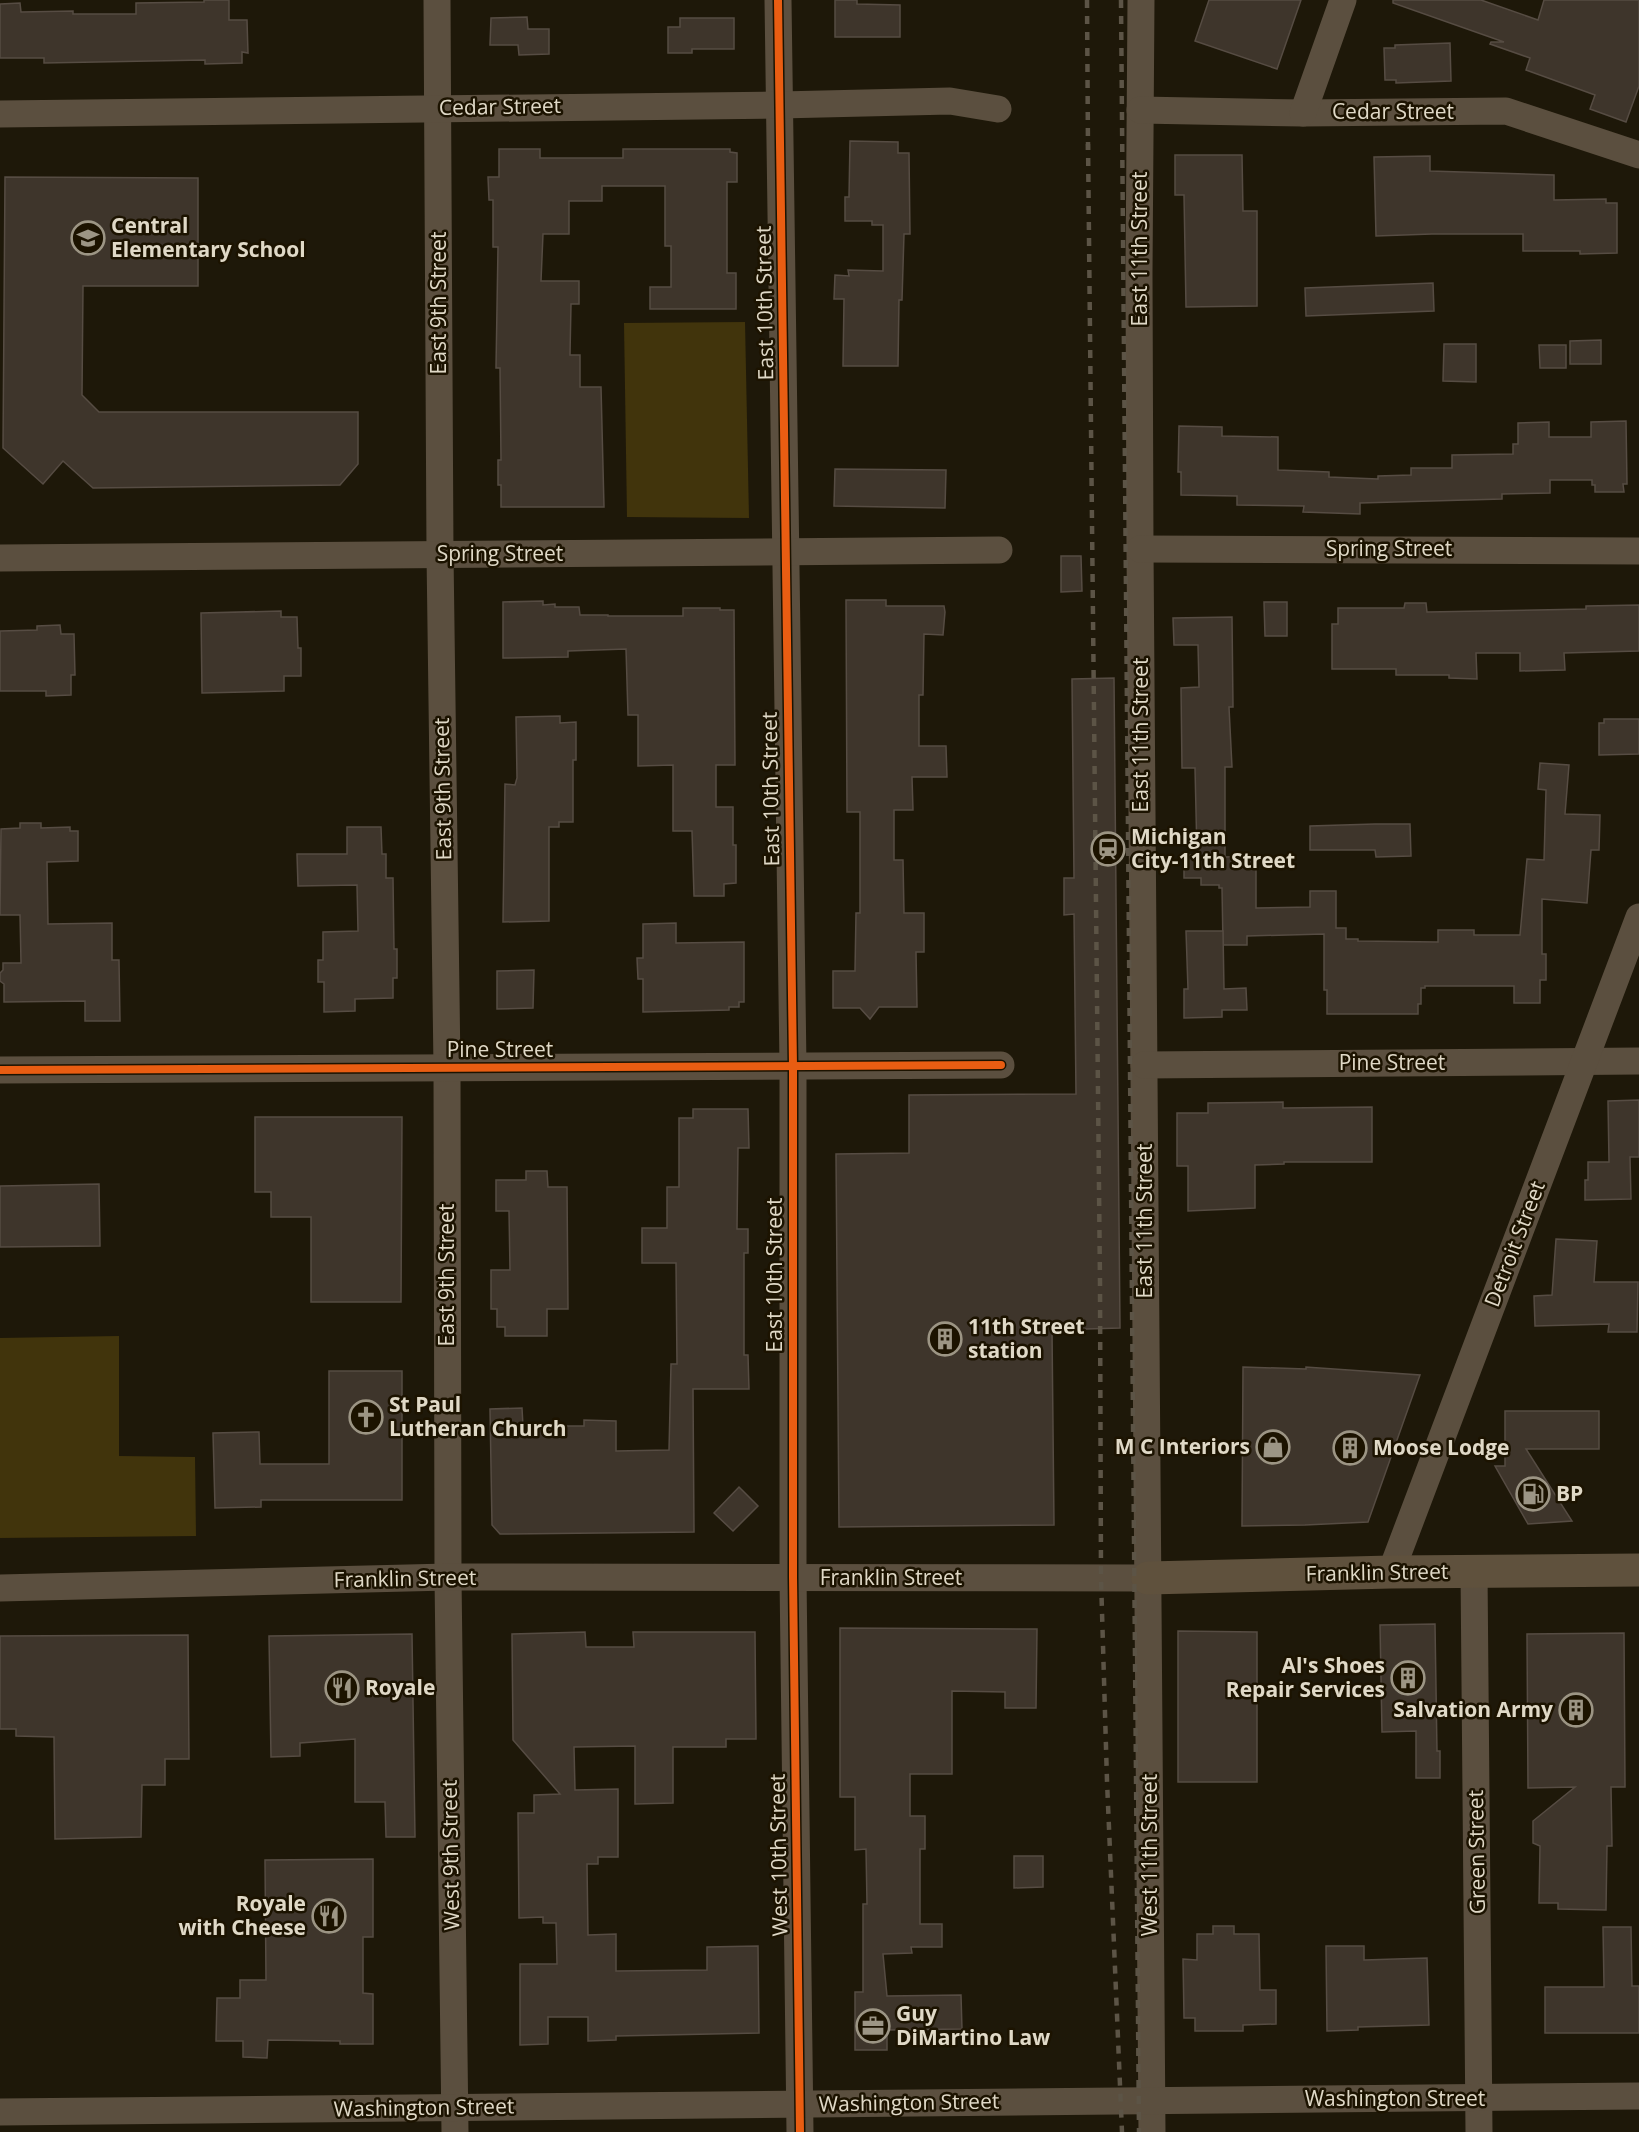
<svg xmlns="http://www.w3.org/2000/svg" width="1639" height="2132" viewBox="0 0 1639 2132" font-family="'Open Sans',sans-serif">
	<rect width="100%" height="100%" fill="#1e1809"/>
	<g fill="#41340c">
		<polygon points="745,322 749,518 627,517 624,323"/>
		<polygon points="119,1336 119,1456 195,1457 196,1536 0,1538 0,1338"/>
	</g>
	<g fill="#3e352b" stroke="#564c43" stroke-width="1.5">
		<polygon points="204,0 229,0 229,20 247,20 248,53 242,52 242,63 205,64 205,60 44,63 44,58 0,58 0,4 20,3 21,12 73,11 73,14 136,14 136,3 204,2"/>
		<polygon points="835,0 857,0 857,4 900,5 900,37 835,37"/>
		<polygon points="1209,0 1301,0 1277,69 1195,41"/>
		<polygon points="1393,0 1481,0 1538,20 1544,0 1639,0 1639,86 1626,122 1590,109 1595,95 1526,70 1530,58 1490,44 1491,42 1504,42 1393,3"/>
		<polygon points="527,17 528,29 549,29 549,54 519,55 518,45 490,45 491,18"/>
		<polygon points="680,18 734,18 734,49 692,49 692,53 668,53 668,27 680,27"/>
		<polygon points="1450,43 1451,81 1396,83 1396,80 1385,80 1384,48 1395,48 1395,45"/>
		<polygon points="850,141 898,142 898,153 909,153 910,234 904,234 902,300 899,300 898,366 843,366 844,299 834,299 835,275 849,276 848,270 883,271 883,225 872,225 872,221 845,221 845,197 849,197"/>
		<polygon points="499,149 540,149 540,158 623,158 623,149 730,149 730,152 737,153 737,182 727,182 727,273 736,273 736,309 650,309 650,287 671,287 671,246 665,246 665,186 602,186 602,201 569,201 569,234 543,234 541,281 579,281 579,304 571,304 570,355 580,355 580,387 601,387 604,507 501,507 501,485 498,485 498,460 501,460 500,368 496,368 498,247 493,247 493,200 489,200 488,177 499,177"/>
		<polygon points="1175,155 1242,155 1243,211 1257,211 1257,306 1186,307 1184,195 1175,195"/>
		<polygon points="1430,156 1430,171 1554,175 1554,200 1606,199 1606,203 1617,203 1617,253 1580,254 1580,251 1523,251 1523,234 1432,234 1376,236 1374,157"/>
		<polygon points="5,177 198,178 198,286 83,286 82,395 99,412 358,412 358,464 340,485 93,488 63,461 43,484 3,448"/>
		<polygon points="1433,283 1434,311 1306,316 1305,288"/>
		<polygon points="1601,340 1601,364 1570,364 1570,341"/>
		<polygon points="1444,344 1476,344 1476,382 1443,381"/>
		<polygon points="1539,345 1566,345 1566,368 1540,368"/>
		<polygon points="1626,421 1627,484 1623,484 1624,492 1595,492 1595,485 1592,485 1592,480 1550,480 1550,493 1502,494 1502,499 1360,503 1360,514 1303,512 1304,506 1237,505 1237,496 1181,495 1181,472 1178,472 1179,426 1222,427 1222,436 1278,437 1278,470 1329,472 1329,477 1378,479 1378,476 1411,475 1411,468 1452,468 1452,455 1513,454 1513,444 1518,444 1518,423 1549,422 1549,437 1591,437 1591,422"/>
		<polygon points="835,469 946,470 945,508 834,506"/>
		<polygon points="1061,556 1081,556 1082,591 1061,592"/>
		<polygon points="846,600 886,600 886,606 944,606 945,612 943,635 924,634 923,695 919,695 919,746 946,746 947,777 912,777 913,810 894,810 894,860 903,860 904,913 924,913 924,952 916,952 917,1007 879,1007 870,1019 860,1008 833,1008 833,971 855,971 856,913 860,913 860,812 847,812"/>
		<polygon points="543,601 543,605 555,604 555,607 579,607 580,615 608,615 608,616 683,616 683,608 720,608 720,610 734,610 735,765 716,765 716,807 733,807 733,845 736,845 736,883 724,884 724,896 694,896 692,831 673,831 673,765 638,766 638,715 628,715 626,649 568,651 568,657 503,658 503,602"/>
		<polygon points="1264,602 1287,602 1287,636 1265,636"/>
		<polygon points="1405,603 1426,603 1427,612 1586,609 1586,606 1639,605 1639,651 1564,653 1565,670 1520,671 1520,653 1476,653 1477,679 1449,678 1449,675 1396,675 1396,669 1332,669 1332,624 1338,624 1338,608 1404,608"/>
		<polygon points="281,611 281,617 297,617 298,648 301,648 301,676 284,676 284,691 202,693 201,613"/>
		<polygon points="1232,617 1233,707 1229,707 1232,767 1225,767 1225,857 1256,856 1256,908 1310,907 1310,891 1336,891 1336,928 1346,928 1346,939 1358,939 1358,941 1438,942 1438,930 1474,930 1474,935 1520,935 1527,859 1544,860 1546,790 1538,789 1540,763 1569,765 1565,814 1600,815 1599,850 1591,850 1587,903 1542,899 1542,954 1546,954 1546,980 1540,980 1540,1003 1514,1003 1514,986 1425,986 1425,988 1421,988 1421,1004 1418,1004 1418,1014 1327,1014 1327,990 1324,990 1324,934 1247,936 1247,945 1223,945 1222,888 1219,888 1219,885 1201,885 1201,878 1184,878 1184,855 1197,855 1195,768 1182,768 1181,688 1199,687 1198,645 1174,645 1173,618"/>
		<polygon points="60,625 61,634 74,634 75,675 71,675 71,695 46,696 46,691 0,691 0,631 37,630 37,626"/>
		<polygon points="1114,678 1120,1328 1052,1330 1054,1525 839,1527 836,1154 909,1153 909,1095 1076,1094 1074,914 1064,915 1064,878 1074,878 1072,679"/>
		<polygon points="560,716 560,723 576,722 576,760 573,760 573,822 559,822 559,827 549,827 549,921 503,922 505,784 515,785 517,778 516,717"/>
		<polygon points="1604,719 1639,719 1639,754 1599,755 1599,723 1604,723"/>
		<polygon points="20,823 41,823 41,828 70,827 70,831 78,831 78,861 47,862 48,924 112,923 112,960 119,960 120,1021 85,1021 85,1001 4,1002 4,984 0,981 0,973 3,970 3,963 21,963 20,915 0,915 1,829 20,828"/>
		<polygon points="1375,824 1410,824 1411,856 1376,857 1375,850 1310,850 1310,826"/>
		<polygon points="347,827 381,827 382,854 386,854 386,878 393,878 394,949 397,949 397,978 393,978 393,998 355,999 355,1011 324,1012 324,982 318,982 318,960 323,960 323,932 358,931 357,885 298,886 297,854 347,854"/>
		<polygon points="676,923 676,943 744,942 744,1002 739,1002 739,1007 729,1007 729,1010 643,1012 643,979 638,979 637,958 643,958 643,924"/>
		<polygon points="1186,931 1223,931 1224,989 1246,988 1247,1010 1222,1010 1222,1017 1184,1018 1184,989 1188,989"/>
		<polygon points="534,970 533,1008 497,1009 497,971"/>
		<polygon points="1639,1100 1639,1157 1630,1157 1631,1199 1585,1200 1585,1180 1588,1180 1588,1162 1609,1162 1608,1101"/>
		<polygon points="1283,1102 1283,1108 1372,1107 1372,1162 1284,1162 1284,1164 1255,1165 1255,1208 1188,1211 1188,1166 1177,1166 1177,1113 1208,1113 1208,1103"/>
		<polygon points="693,1109 748,1109 749,1148 738,1148 737,1229 748,1229 748,1253 744,1253 744,1355 748,1355 749,1389 693,1389 694,1532 500,1534 492,1525 490,1409 522,1408 523,1426 584,1426 584,1420 616,1421 616,1451 669,1450 671,1364 677,1364 676,1263 642,1263 642,1228 667,1228 667,1187 679,1187 679,1118 693,1118"/>
		<polygon points="255,1117 402,1117 401,1302 311,1302 311,1217 271,1217 271,1192 255,1192"/>
		<polygon points="526,1171 547,1171 548,1187 567,1187 568,1309 547,1309 547,1336 505,1336 505,1327 497,1327 497,1309 491,1309 491,1270 510,1270 509,1211 496,1211 496,1180 526,1180"/>
		<polygon points="99,1184 100,1246 0,1247 0,1186"/>
		<polygon points="1556,1239 1597,1241 1594,1282 1638,1282 1637,1332 1608,1332 1609,1324 1535,1326 1534,1296 1552,1295"/>
		<polygon points="1243,1367 1306,1369 1306,1367 1420,1375 1368,1522 1305,1525 1242,1526"/>
		<polygon points="329,1371 402,1371 402,1500 261,1500 261,1507 215,1508 213,1433 259,1432 260,1464 329,1464"/>
		<polygon points="1505,1411 1599,1411 1599,1449 1526,1449 1572,1521 1528,1524 1495,1466 1505,1466"/>
		<polygon points="739,1487 758,1506 733,1531 714,1513"/>
		<polygon points="1435,1624 1437,1751 1440,1751 1440,1778 1416,1778 1416,1731 1382,1732 1380,1625"/>
		<polygon points="840,1628 1037,1629 1036,1708 1005,1708 1005,1692 952,1691 952,1774 910,1774 910,1816 925,1816 925,1849 920,1849 920,1924 942,1924 942,1947 911,1947 912,1953 883,1954 887,1996 961,1995 962,2029 887,2030 887,2050 855,2050 855,1992 863,1992 863,1904 867,1904 866,1849 855,1850 855,1797 840,1797"/>
		<polygon points="1178,1631 1257,1632 1257,1782 1178,1782"/>
		<polygon points="585,1632 586,1647 634,1647 633,1632 755,1632 756,1739 726,1739 726,1747 673,1747 673,1803 635,1804 635,1746 574,1747 575,1790 618,1789 618,1857 598,1857 598,1864 587,1864 588,1935 616,1934 616,1971 707,1970 707,1947 758,1946 759,2033 616,2036 616,2040 588,2041 588,2017 548,2017 548,2044 520,2045 520,1964 557,1964 556,1923 543,1923 543,1917 519,1918 518,1813 534,1813 534,1795 560,1794 513,1740 512,1634"/>
		<polygon points="1624,1633 1625,1787 1611,1787 1612,1846 1607,1846 1606,1910 1558,1909 1558,1903 1539,1903 1540,1846 1533,1843 1533,1821 1575,1787 1528,1788 1527,1634"/>
		<polygon points="412,1634 415,1837 386,1837 385,1802 355,1802 355,1739 300,1743 300,1756 271,1757 269,1636"/>
		<polygon points="188,1635 189,1759 165,1759 165,1785 142,1785 141,1837 55,1839 54,1737 16,1736 16,1729 0,1729 0,1636"/>
		<polygon points="1014,1856 1043,1856 1043,1887 1014,1888"/>
		<polygon points="373,1859 373,1937 363,1937 363,1993 373,1994 373,2044 340,2044 340,2041 268,2040 267,2058 243,2057 243,2041 216,2041 217,1998 240,1998 240,1980 266,1980 265,1860"/>
		<polygon points="1213,1926 1234,1926 1234,1934 1259,1934 1260,1990 1276,1990 1276,2024 1243,2025 1243,2031 1195,2031 1195,2018 1184,2018 1183,1959 1197,1960 1197,1934 1213,1934"/>
		<polygon points="1603,1927 1631,1927 1632,1986 1639,1986 1639,2033 1545,2033 1545,1987 1604,1987"/>
		<polygon points="1326,1946 1364,1946 1364,1960 1427,1958 1429,2025 1358,2027 1358,2030 1327,2031"/>
	</g>
	<g fill="none" stroke-linecap="round" stroke-linejoin="round">
		<g stroke="#5b4f3f" stroke-width="27">
			<polyline points="437,0 440,554 447,1068 448,1577 455,2132"/>
			<polyline points="778,0 793,1066 793,1577 800,2132"/>
			<polyline points="1141,0 1139,273 1140,549 1152,2132"/>
			<polyline points="1140,110 1303,113 1506,111 1639,155"/>
			<polyline points="1303,113 1343,0"/>
			<polyline points="0,114 780,105 950,101 998,109"/>
			<polyline points="1140,549 1639,551"/>
			<polyline points="0,558 999,550"/>
			<polyline points="1144,1065 1639,1061"/>
			<polyline points="0,1070 1001,1065"/>
			<polyline points="1474,1571 1479,2132"/>
			<polyline points="1391,1572 1639,917"/>
			<polyline points="0,1588 448,1577 1148,1578"/>
			<polyline points="0,2112 1639,2096"/>
		</g>
		<polyline stroke="#5f513d" stroke-width="33" points="1148,1578 1391,1572 1639,1570"/>
		<g stroke="#5c5446" stroke-width="4.5" stroke-dasharray="8 8" stroke-linecap="butt">
			<polyline points="1087,0 1088,150"/>
			<polyline points="1121,0 1139,2132"/>
			<polyline points="1088,142 1100,1282 1101,1578 1107,1781 1122,2132"/>
		</g>
		<g stroke="#1c1300" stroke-width="11">
			<g id="cycleway">
				<polyline points="778,0 793,1066 793,1577 800,2132"/>
				<polyline points="0,1070 1001,1065"/>
			</g>
		</g>
		<use href="#cycleway" stroke="#e95d12" stroke-width="8"/>
	</g>
	<defs>
		<g id="school-ring" transform="scale(1.725)"><circle r="9.5" fill="#1c1300" stroke="#9c9584" stroke-width="1.5"/><path d="M0-5L7-2L0 1L-7-2ZM-4 1L0 2.5L4 1V4Q0 6-4 4Z" fill="#9c9584"/></g>
		<g id="station-ring" transform="scale(1.725)"><circle r="9.5" fill="#1c1300" stroke="#9c9584" stroke-width="1.5"/><path d="M-3-6H3Q5-6 5-4V2Q5 4 3 4L4.5 6H3L1.5 4h-3L-3 6H-4.5L-3 4Q-5 4-5 2V-4Q-5-6-3-6ZM-3.5-4v3h7v-3ZM-3.5 1v1.5H-2V1ZM2 1v1.5H3.5V1Z" fill="#9c9584"/></g>
		<g id="building-ring" transform="scale(1.725)"><circle r="9.5" fill="#1c1300" stroke="#9c9584" stroke-width="1.5"/><path d="M-4-6H4V6H1V3H-1V6H-4ZM-2.5-4.3h1.7v1.8h-1.7ZM.8-4.3h1.7v1.8H.8ZM-2.5-1h1.7V.8h-1.7ZM.8-1h1.7V.8H.8Z" fill="#9c9584"/></g>
		<g id="church-ring" transform="scale(1.725)"><circle r="9.5" fill="#1c1300" stroke="#9c9584" stroke-width="1.5"/><path d="M-1.2-6h2.4v3.5h3.3v2.4h-3.3V6h-2.4V-.1h-3.3v-2.4h3.3Z" fill="#9c9584"/></g>
		<g id="shop-ring" transform="scale(1.725)"><circle r="9.5" fill="#1c1300" stroke="#9c9584" stroke-width="1.5"/><path d="M-5-2.5h2.3a2.7 3.5 0 0 1 5.4 0H5L5.5 6h-11ZM-1.5-2.5h3a1.5 2.3 0 0 0-3 0Z" fill="#9c9584"/></g>
		<g id="fuel-ring" transform="scale(1.725)"><circle r="9.5" fill="#1c1300" stroke="#9c9584" stroke-width="1.5"/><path d="M-5.5-6h7V0h2V4h1.3V-2.5L3-4.5l.8-.8L6-3V5H2.5V1h-1V6h-7ZM-4.2-4.7v3.2H.2V-4.7Z" fill="#9c9584"/></g>
		<g id="restaurant-ring" transform="scale(1.725)"><circle r="9.5" fill="#1c1300" stroke="#9c9584" stroke-width="1.5"/><path d="M-5-6h1v4h1v-4h1v4h1v-4h1v5L-1.5 .5V6h-2V.5L-5-1ZM5-6V6H3V1.5H1.5Q1.5-4 5-6Z" fill="#9c9584"/></g>
		<g id="office-ring" transform="scale(1.725)"><circle r="9.5" fill="#1c1300" stroke="#9c9584" stroke-width="1.5"/><path d="M-6-3h4V-5.5h4V-3h4V5H-6ZM-1-4.5V-3h2v-1.5ZM-6 0V1H6V0Z" fill="#9c9584"/></g>
	</defs>
	<g fill-rule="evenodd">
		<use href="#school-ring" x="88" y="238"/>
		<use href="#station-ring" x="1108" y="849"/>
		<use href="#building-ring" x="945" y="1339"/>
		<use href="#church-ring" x="366" y="1417"/>
		<use href="#shop-ring" x="1273" y="1447"/>
		<use href="#building-ring" x="1350" y="1448"/>
		<use href="#fuel-ring" x="1533" y="1494"/>
		<use href="#building-ring" x="1408" y="1678"/>
		<use href="#restaurant-ring" x="342" y="1688"/>
		<use href="#building-ring" x="1576" y="1710"/>
		<use href="#restaurant-ring" x="329" y="1916"/>
		<use href="#office-ring" x="873" y="2026"/>
	</g>
	<g text-anchor="middle" stroke-width="5" stroke-linejoin="round" paint-order="stroke">
		<g font-size="21" fill="#e0d9c7" stroke="#1c1300">
			<text transform="translate(500 107) rotate(-1)" y="7">Cedar Street</text>
			<text x="1393" y="119">Cedar Street</text>
			<text transform="translate(1140 249) rotate(-90)" y="7">East 11th Street</text>
			<text transform="translate(439 303) rotate(-90)" y="7">East 9th Street</text>
			<text transform="translate(765 303) rotate(-91)" y="7">East 10th Street</text>
			<text x="1389" y="556">Spring Street</text>
			<text x="500" y="561">Spring Street</text>
			<text transform="translate(1141 735) rotate(-90)" y="7">East 11th Street</text>
			<text transform="translate(443 789) rotate(-91)" y="7">East 9th Street</text>
			<text transform="translate(771 789) rotate(-91)" y="7">East 10th Street</text>
			<text x="500" y="1057">Pine Street</text>
			<text x="1392" y="1070">Pine Street</text>
			<text transform="translate(1145 1221) rotate(-90)" y="7">East 11th Street</text>
			<text transform="translate(1515 1244) rotate(-69)" y="7">Detroit Street</text>
			<text transform="translate(447 1275) rotate(-90)" y="7">East 9th Street</text>
			<text transform="translate(775 1275) rotate(-90)" y="7">East 10th Street</text>
			<text transform="translate(1377 1573) rotate(-1)" y="7">Franklin Street</text>
			<text x="891" y="1585">Franklin Street</text>
			<text transform="translate(405 1579) rotate(-1)" y="7">Franklin Street</text>
			<text transform="translate(1477 1852) rotate(-91)" y="7">Green Street</text>
			<text transform="translate(451 1855) rotate(-91)" y="7">West 9th Street</text>
			<text transform="translate(779 1855) rotate(-91)" y="7">West 10th Street</text>
			<text transform="translate(1150 1855) rotate(-90)" y="7">West 11th Street</text>
			<text x="1395" y="2106">Washington Street</text>
			<text transform="translate(909 2103) rotate(-1)" y="7">Washington Street</text>
			<text transform="translate(424 2108) rotate(-1)" y="7">Washington Street</text>
		</g>
		<g font-size="21" font-weight="bold" fill="#e0d9c7" stroke="#1c1300" text-anchor="start">
			<text x="111" y="233">Central<tspan x="111" dy="24">Elementary School</tspan></text>
			<text x="1131" y="844">Michigan<tspan x="1131" dy="24">City-11th Street</tspan></text>
			<text x="968" y="1334">11th Street<tspan x="968" dy="24">station</tspan></text>
			<text x="389" y="1412">St Paul<tspan x="389" dy="24">Lutheran Church</tspan></text>
			<text x="1250" y="1454" text-anchor="end">M C Interiors</text>
			<text x="1373" y="1455">Moose Lodge</text>
			<text x="1556" y="1501">BP</text>
			<text x="1385" y="1673" text-anchor="end">Al's Shoes<tspan x="1385" dy="24">Repair Services</tspan></text>
			<text x="365" y="1695">Royale</text>
			<text x="1553" y="1717" text-anchor="end">Salvation Army</text>
			<text x="306" y="1911" text-anchor="end">Royale<tspan x="306" dy="24">with Cheese</tspan></text>
			<text x="896" y="2021">Guy<tspan x="896" dy="24">DiMartino Law</tspan></text>
		</g>
	</g>
</svg>
